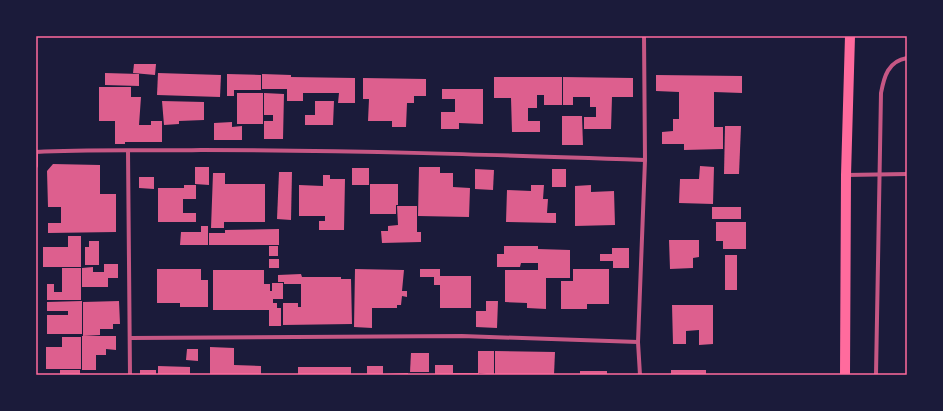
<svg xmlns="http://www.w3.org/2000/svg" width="943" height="411" viewBox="0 0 943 411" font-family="'PT Sans',sans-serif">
	<rect width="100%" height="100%" fill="#1b1b3a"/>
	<g fill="#dd5f8e">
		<polygon points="134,64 156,64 155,75 133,73"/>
		<polygon points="105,73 139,74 139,86 105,85"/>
		<polygon points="158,73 221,75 220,97 157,95"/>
		<polygon points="227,74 261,75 261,90 234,90 234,96 227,96"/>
		<polygon points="262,74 291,75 291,77 355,78 355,103 338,103 339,93 303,93 303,101 287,101 287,89 262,89"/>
		<polygon points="656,75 742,76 742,93 714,92 714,127 723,127 723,149 684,150 684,144 662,144 662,132 673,131 673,119 679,119 679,92 656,91"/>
		<polygon points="494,77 562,77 562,105 544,105 544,95 537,95 537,108 528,108 528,121 540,121 540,132 512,132 511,98 494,98"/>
		<polygon points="563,77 633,78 633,97 612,97 611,129 584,129 584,117 596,117 596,107 590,107 590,97 573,97 573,105 563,105"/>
		<polygon points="363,78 426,79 426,96 414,96 414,103 407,103 406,127 392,127 392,121 368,121 369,99 363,99"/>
		<polygon points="99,87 131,87 131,97 141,97 139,125 151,125 151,121 162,121 162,142 125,142 125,144 115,144 115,121 99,121"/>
		<polygon points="442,89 483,89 483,124 459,123 459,129 441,129 441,112 455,112 455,99 442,99"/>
		<rect x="237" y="93" width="26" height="31"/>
		<polygon points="264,93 284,94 283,139 264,139 264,121 273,121 273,115 264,115"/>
		<polygon points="162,101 204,102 204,120 179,121 179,124 164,125"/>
		<polygon points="315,101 334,101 333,125 305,125 305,115 315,115"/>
		<polygon points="562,116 582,116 583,145 562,145"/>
		<polygon points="232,122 232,127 242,126 242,140 214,140 214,123"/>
		<polygon points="725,126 741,126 739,174 724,174"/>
		<polygon points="53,164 100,165 100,194 116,194 116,232 48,233 48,223 61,223 61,207 48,207 47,171"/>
		<polygon points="700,166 714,167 713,204 679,203 680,179 699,179"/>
		<polygon points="195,167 209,167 209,185 195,184"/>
		<polygon points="419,167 440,167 440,173 453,173 453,187 470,188 469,217 418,216"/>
		<rect x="352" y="168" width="17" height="17"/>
		<polygon points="475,169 494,170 493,190 475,189"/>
		<rect x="552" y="169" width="14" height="18"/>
		<polygon points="279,172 292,172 291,220 277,219"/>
		<polygon points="213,173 225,173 225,184 265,184 265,222 224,222 224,228 211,228"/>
		<polygon points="323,175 330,175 330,179 345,179 344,230 319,230 319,221 325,221 325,216 299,216 299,185 323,186"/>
		<polygon points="139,177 154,177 154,189 139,188"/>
		<polygon points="370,184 398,184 398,205 396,205 396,214 370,214"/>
		<polygon points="184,185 196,185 196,199 183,199 183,213 196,213 196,222 158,222 158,188 184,188"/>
		<polygon points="531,185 544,185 543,199 548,199 547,213 556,213 556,223 506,222 507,190 531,191"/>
		<polygon points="591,185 591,192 614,191 615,225 575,226 575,186"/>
		<polygon points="397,206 417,206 417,232 421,232 421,242 382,243 381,231 388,231 388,226 398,225"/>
		<rect x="712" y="207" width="29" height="12"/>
		<polygon points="716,222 746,222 746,249 723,249 723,241 716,241"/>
		<polygon points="201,226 208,226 208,245 180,245 181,232 201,232"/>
		<polygon points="279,229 279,245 209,245 209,233 225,233 225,230"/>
		<polygon points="68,236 81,236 81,267 43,267 43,247 68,247"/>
		<polygon points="669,240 699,240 699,257 693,258 693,268 670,269"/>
		<polygon points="89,241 99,241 99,265 85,265 85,247 89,247"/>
		<rect x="269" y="246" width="9" height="10"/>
		<polygon points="504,246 538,246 538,249 570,250 570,278 546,278 546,309 527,308 527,303 505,302 505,270 538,270 538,263 521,263 520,267 497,267 497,254 504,254"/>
		<polygon points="612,248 629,248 629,268 613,268 613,261 600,261 600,254 612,254"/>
		<rect x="725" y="255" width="12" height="35"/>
		<rect x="269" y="259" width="10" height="9"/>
		<polygon points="104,264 118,264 118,278 108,278 108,287 82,287 82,268 93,267 93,272 104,272"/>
		<polygon points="62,268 81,268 81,300 47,300 47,284 54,284 54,292 62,292"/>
		<polygon points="157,269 201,269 201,280 208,280 208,307 180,307 180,303 157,303"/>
		<polygon points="355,269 404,270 402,291 407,291 407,297 402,296 401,305 397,305 397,308 372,308 372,328 354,327"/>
		<polygon points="420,269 440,269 440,276 471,276 471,308 440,308 440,285 434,285 434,277 420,277"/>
		<polygon points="573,269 609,269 609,304 587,304 587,309 561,309 561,281 573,281"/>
		<polygon points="213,270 264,270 264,284 270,284 270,291 272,291 272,283 283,283 283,299 273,299 273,303 277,303 277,308 281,308 281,326 269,326 269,310 213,310"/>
		<polygon points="301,274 302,277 341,277 341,279 351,279 352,324 283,325 283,303 298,303 298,310 298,307 301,307 301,284 284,284 284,282 278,282 278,275"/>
		<polygon points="82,301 82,334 47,334 47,315 68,315 68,311 47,311 47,302"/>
		<polygon points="119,301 120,324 113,324 113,329 100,329 100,335 83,336 83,302"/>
		<polygon points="486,301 498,301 497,328 476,327 476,311 486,311"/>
		<polygon points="672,305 713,305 713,344 699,345 699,330 686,331 686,344 673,344"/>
		<polygon points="82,336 116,336 116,350 106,349 106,355 96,355 96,370 82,370"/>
		<polygon points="62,337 81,337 81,369 46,369 46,347 62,347"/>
		<polygon points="210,347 234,348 234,365 261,366 261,375 210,375"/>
		<polygon points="187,349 198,349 198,361 186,360"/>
		<polygon points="478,351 494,351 494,375 479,373 479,375 435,375 435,365 453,365 453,373 478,373"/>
		<polygon points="495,351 555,352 554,375 495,375"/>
		<polygon points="411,353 429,353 429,372 410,372"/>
		<polygon points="158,366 190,367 190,375 158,375"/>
		<polygon points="367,366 383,366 383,374 408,373 408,375 367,375"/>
		<rect x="298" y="367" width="53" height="8"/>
		<rect x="60" y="370" width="20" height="5"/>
		<rect x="140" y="370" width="16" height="5"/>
		<rect x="671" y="370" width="35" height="5"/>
		<rect x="580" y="371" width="27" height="4"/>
	</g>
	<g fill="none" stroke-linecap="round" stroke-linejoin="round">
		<g stroke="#c65784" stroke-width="4">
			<polyline points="128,151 130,375"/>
			<path d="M 36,152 C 91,149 146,151 201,150 C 349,150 497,155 645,160"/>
			<polyline points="36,166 36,152"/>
			<polyline points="846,175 907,174"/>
			<polyline points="131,338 462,336 638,342"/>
			<polyline points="640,375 638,342 645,160 644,36"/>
			<path d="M 876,375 L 881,93 C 884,77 888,61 907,58"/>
		</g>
		<polyline stroke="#ff6b9d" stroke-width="10" points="845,375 846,175 850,36"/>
	</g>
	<rect width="943" height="411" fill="none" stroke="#1b1b3a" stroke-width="74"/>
	<rect x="37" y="37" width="869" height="337" fill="none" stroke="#ff6b9d" stroke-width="1.5"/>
</svg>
